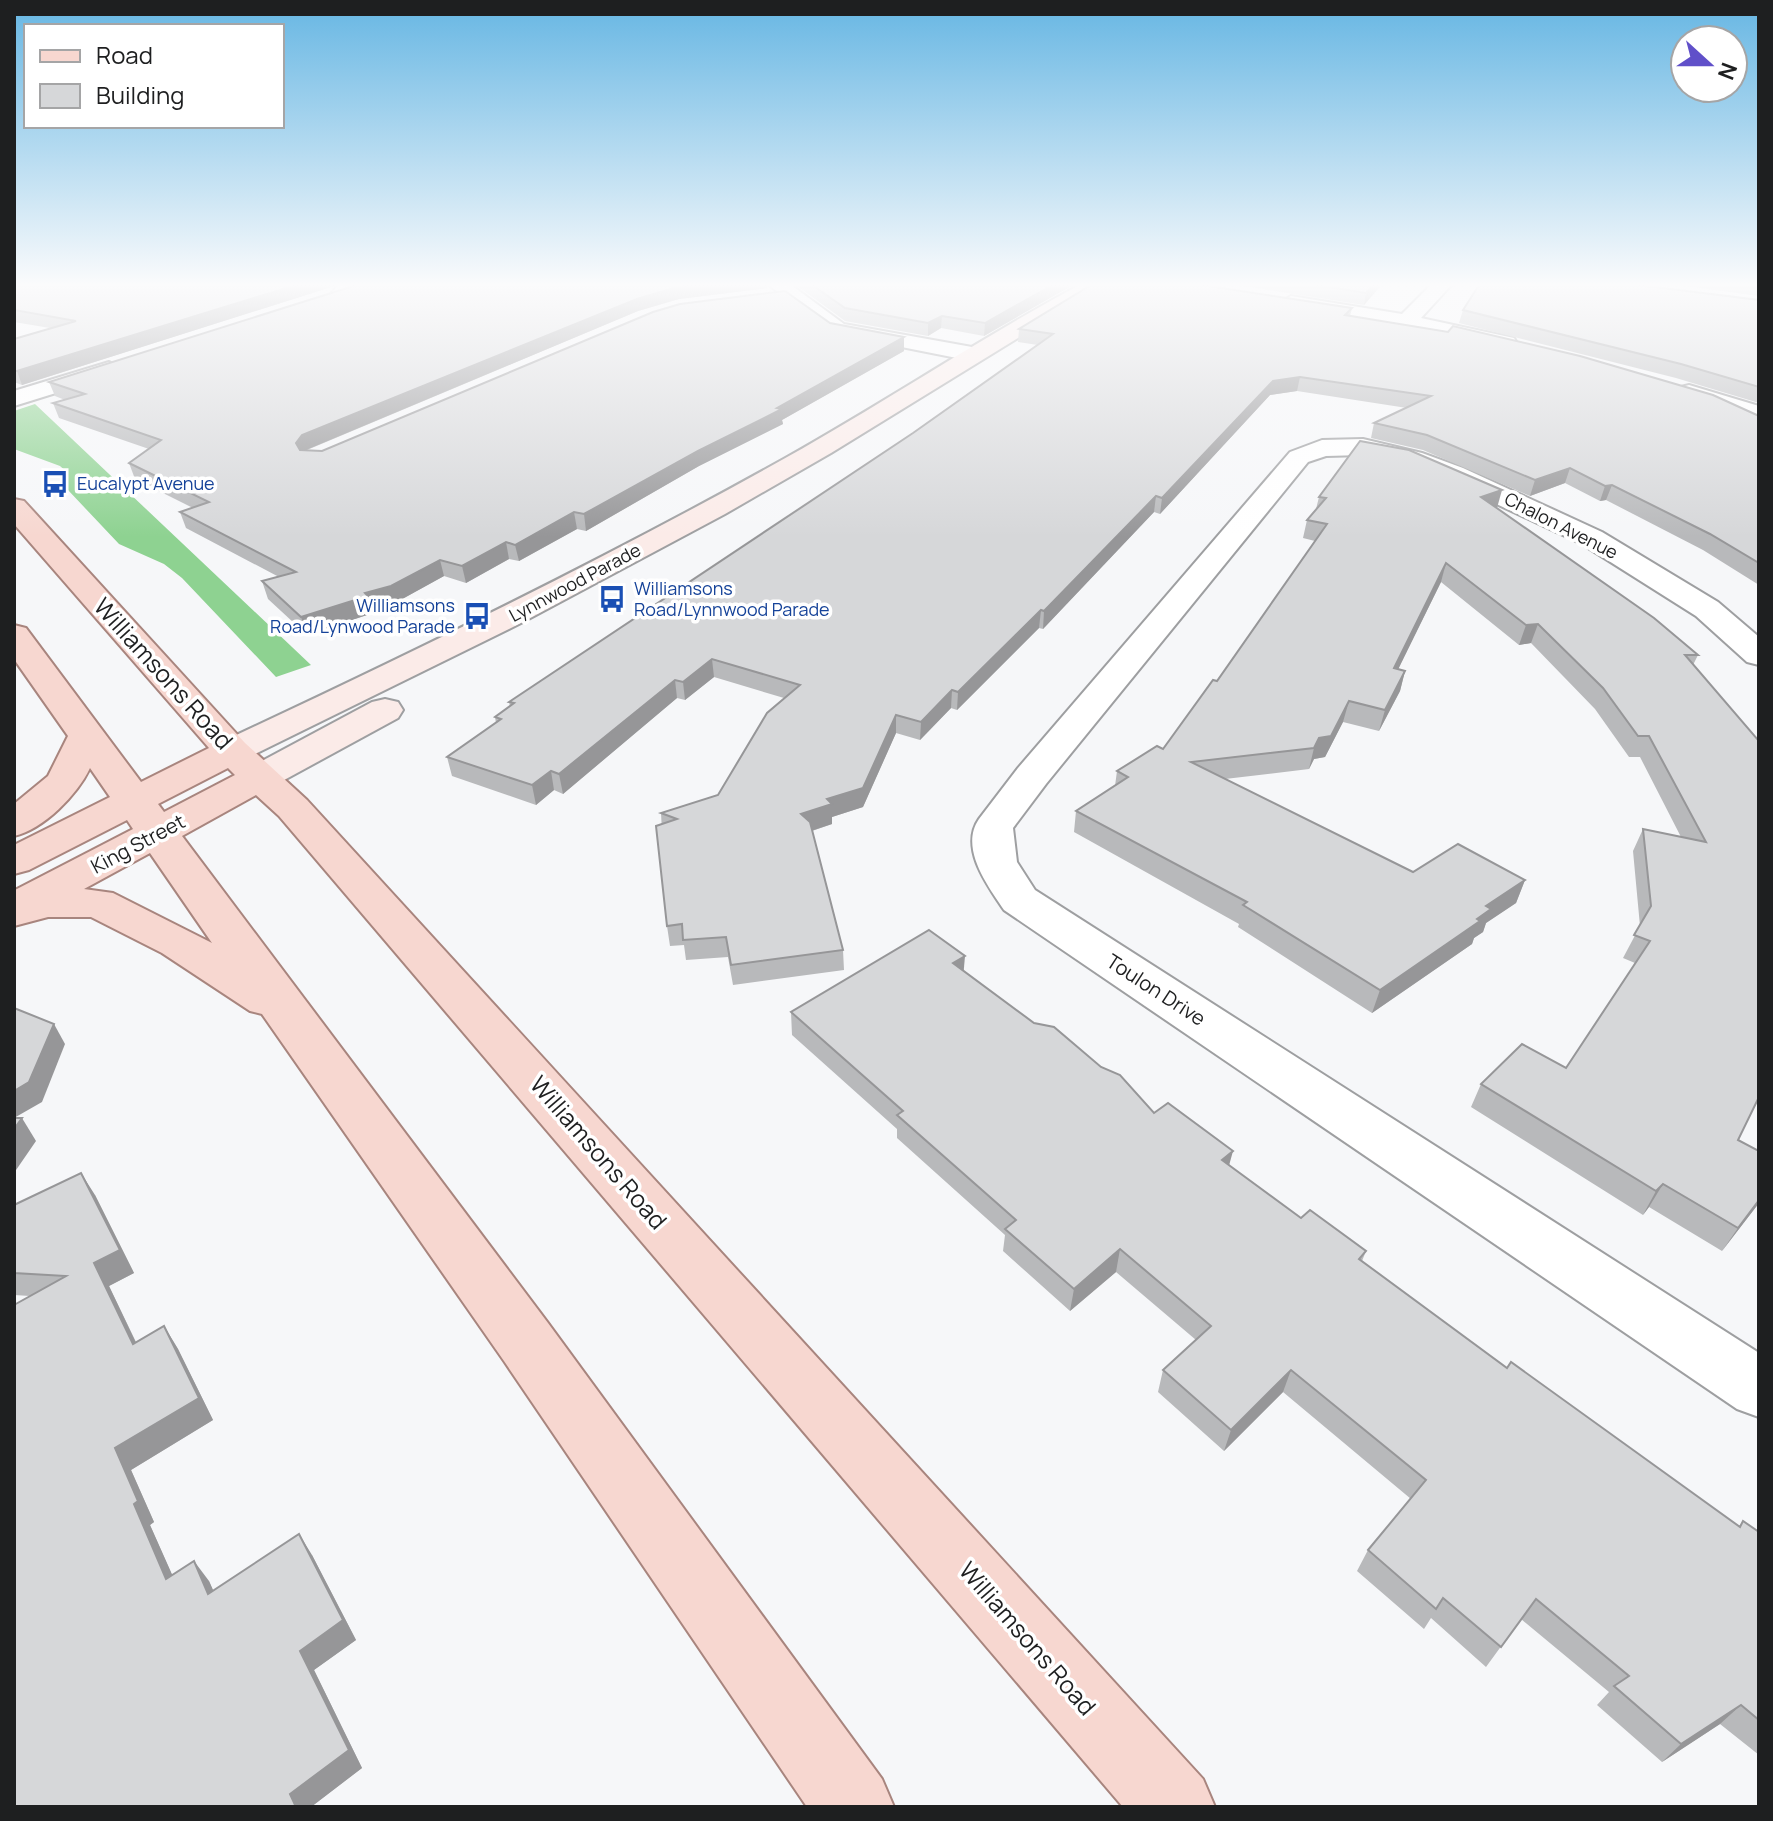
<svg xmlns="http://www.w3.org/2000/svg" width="1773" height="1821" viewBox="0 0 1773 1821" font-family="Manrope,sans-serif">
	<rect width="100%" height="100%" fill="#f6f7f9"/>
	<polygon fill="#8ed291" points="35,404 311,665 276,677 182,578 164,564 119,544 68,490 68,473 60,466 14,449 14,411"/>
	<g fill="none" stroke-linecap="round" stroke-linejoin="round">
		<g stroke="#9e9fa1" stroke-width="4">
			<g id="street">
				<polygon points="341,282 361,282 347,299 333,299 330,295"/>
				<polygon points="765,282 787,282 844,324 972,347 983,354 972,361 831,333"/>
				<polygon points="1434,282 1454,282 1421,318 1514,338 1517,343 1514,348 1506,349 1407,327 1291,308 1281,302 1291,296 1402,314"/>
				<polygon points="109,362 120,369 117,374 14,406 14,391"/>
				<polygon points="1689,385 1759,406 1759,421 1681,397 1677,392 1681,387"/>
				<path d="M 1363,439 L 1422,453 L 1463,468 L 1602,532 L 1718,602 L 1759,637 L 1759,665 L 1747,662 L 1696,616 L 1582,544 L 1445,480 L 1405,464 L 1363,455 L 1326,456 L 1308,462 L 1046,784 L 1013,828 L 1017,862 L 1035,890 L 1759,1353 L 1759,1417 L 1737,1409 L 1004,910 C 988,886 959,848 979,819 L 1018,768 L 1290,452 L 1322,440 Z"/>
			</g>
		</g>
		<g stroke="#9e9fa1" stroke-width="4">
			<g id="secondary">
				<path d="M 1085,282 L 1109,282 L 831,453 L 725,514 L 521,623 L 245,759 L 232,762 L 219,759 L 213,751 L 219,743 C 406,656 591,566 771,466 C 878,407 978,339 1085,282 Z"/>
				<polygon points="385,699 398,702 403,710 398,718 275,785 261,789 247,785 242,777 247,769 372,702"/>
			</g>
		</g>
		<g stroke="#a8857e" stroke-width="4">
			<path id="primary" d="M 14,499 L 24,501 L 245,743 L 307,800 L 1203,1779 L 1215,1807 L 1123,1807 L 279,816 L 256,795 L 182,836 L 548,1323 L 882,1779 L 894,1807 L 807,1807 L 504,1361 L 262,1014 L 250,1011 L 162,953 L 91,917 L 48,917 L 14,926 L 15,890 L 133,829 L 127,820 L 29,870 L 14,874 L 14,845 L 110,797 L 90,768 C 77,795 44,829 14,836 L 14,804 L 48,776 L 68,736 L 14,659 L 14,625 L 26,628 L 141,782 L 209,748 L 14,524 ZM 228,768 L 235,775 L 164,812 L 158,804 ZM 150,853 L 212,943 L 113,893 L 84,889 Z"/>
		</g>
		<use href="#street" fill="#fff" fill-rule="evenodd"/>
		<use href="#secondary" fill="#fbebe8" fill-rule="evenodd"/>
		<use href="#primary" fill="#f7d7d0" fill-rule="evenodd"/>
	</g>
	<g fill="#b8b9bb">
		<polygon points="14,282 347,282 22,385 14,382 14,339 50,328 14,322"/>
		<polygon points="366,282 766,282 767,288 679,299 638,311 307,450 322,451 830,323 904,337 904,351 782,420 783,424 699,466 586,531 577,529 519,561 509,559 466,583 444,576 395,603 372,610 373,613 307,635 268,599 262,581 279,577 186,528 180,512 193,508 135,479 129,463 149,449 59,418 53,403 65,400 55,396 49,382"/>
		<polygon points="792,282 1078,282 984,336 941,328 928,336 845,321"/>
		<polygon points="1218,282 1384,282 1364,305"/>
		<polygon points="1656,282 1759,282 1759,296"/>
		<polygon points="1759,300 1759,403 1676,378 1459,323 1463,310"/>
		<polygon points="1352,308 1350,316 1759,416 1759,585 1703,550 1606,500 1600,501 1565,483 1530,496 1423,450 1371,438 1374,423 1407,408 1297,391 1270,395 1160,514 1154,512 1043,629 1039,628 957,710 951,708 920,740 896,733 863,807 832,817 832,824 812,831 843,950 844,970 733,985 728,957 686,960 684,945 670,946 667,926 661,813 718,795 784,698 714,677 685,700 677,698 563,794 554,790 536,805 452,776 447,757 496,723 495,717 510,707 509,702 913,433 1038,345 1018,342 1019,329"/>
		<polygon points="1319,497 1497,508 1496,508 1698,655 1693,665 1738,1140 1759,1203 1722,1251 1649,1207 1643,1215 1471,1107 1481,1084 1566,1068 1635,963 1623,958 1640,926 1633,851 1643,829 1681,837 1640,757 1629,757 1595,709 1531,643 1519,645 1441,582 1398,669 1405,671 1400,691 1379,731 1343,722 1325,757 1314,759 1309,769 1225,779 1413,872 1525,880 1516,903 1486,923 1483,932 1474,938 1472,944 1372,1013 1238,927 1239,924 1074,832 1076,811 1115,786 1117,771 1163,749 1217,681 1315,541 1303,538 1307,520 1316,509"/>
		<polygon points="964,971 1154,1113 1229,1165 1301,1218 1366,1251 1362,1261 1507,1368 1739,1526 1743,1521 1759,1532 1759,1755 1720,1724 1662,1762 1597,1705 1609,1692 1521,1619 1486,1667 1431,1618 1424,1629 1357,1571 1368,1550 1411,1499 1283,1392 1224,1451 1158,1392 1163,1370 1196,1340 1116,1272 1070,1311 1003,1251 1005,1235 897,1138 897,1129 792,1035 791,1012"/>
		<polygon points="95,1195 134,1273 109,1286 136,1342 164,1326 178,1349 213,1420 131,1470 154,1522 150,1525 172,1575 209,1581 213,1591 312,1555 356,1640 314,1670 362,1768 311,1807 14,1807 30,1296 14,1295 14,1205"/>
	</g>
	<g fill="#969698">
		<polygon points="306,282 347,282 22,385 17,371"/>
		<polygon points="714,282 766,282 767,288 679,299 638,311 306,450 300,458 296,443 302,435 637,299 677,287"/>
		<polygon points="1058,282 1078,282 984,336 985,323"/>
		<polygon points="1376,282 1384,282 1364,305 1366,293"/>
		<polygon points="942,316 941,328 928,336 928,323"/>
		<polygon points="904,337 904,351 782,420 783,424 699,466 586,531 584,514"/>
		<polygon points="1300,377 1297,391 1270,395 1160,514 1162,498 1273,381"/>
		<polygon points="1570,468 1565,483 1530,496 1535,480"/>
		<polygon points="1612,485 1606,500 1600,501 1605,486"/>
		<polygon points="1502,490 1497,508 1475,515 1481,497"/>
		<polygon points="1156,496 1154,512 1043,629 1044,611"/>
		<polygon points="574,512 577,529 519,561 515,545"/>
		<polygon points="506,542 509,559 466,583 462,566"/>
		<polygon points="440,560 444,576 395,603 372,610 373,613 307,635 301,617 365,593"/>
		<polygon points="1446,563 1441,582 1389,688 1394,668"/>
		<polygon points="1041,610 1039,628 957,710 958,692"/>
		<polygon points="1538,624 1531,643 1519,645 1526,625"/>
		<polygon points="712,659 714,677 685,700 683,682"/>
		<polygon points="1405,671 1400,691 1379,731 1385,710"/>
		<polygon points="675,680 677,698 563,794 559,774"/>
		<polygon points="952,690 951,708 920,740 921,722"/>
		<polygon points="1349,701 1343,722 1325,757 1314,759 1309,769 1314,748 1319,738"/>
		<polygon points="896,715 896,733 863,807 832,817 832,824 802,834 801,814 827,799"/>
		<polygon points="551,771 554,790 536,805 532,785"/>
		<polygon points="1525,880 1516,903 1486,923 1483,932 1474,938 1472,944 1372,1013 1380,990 1477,919 1486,906"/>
		<polygon points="965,956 963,979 953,963"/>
		<polygon points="54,1024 65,1044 42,1102 14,1118 14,1091"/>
		<polygon points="22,1118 36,1141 14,1173 14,1129"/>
		<polygon points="1233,1151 1227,1173 1222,1160"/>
		<polygon points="81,1173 95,1195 134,1273 109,1286 147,1366 133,1344 94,1263"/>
		<polygon points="1663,1184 1649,1207 1643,1215 1656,1191"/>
		<polygon points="1759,1200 1759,1203 1722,1251 1738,1228"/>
		<polygon points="1120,1249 1116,1272 1070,1311 1074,1289"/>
		<polygon points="164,1326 178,1349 213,1420 131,1470 154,1522 150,1525 183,1599 166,1579 134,1504 115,1448"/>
		<polygon points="1291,1370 1283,1392 1224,1451 1231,1430"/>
		<polygon points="299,1534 312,1555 356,1640 314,1670 362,1768 311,1807 296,1807 290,1794 300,1651"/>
		<polygon points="194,1561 209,1581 224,1614 208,1594"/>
		<polygon points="1741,1705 1720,1724 1662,1762 1681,1744"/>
	</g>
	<g fill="#d6d7d9" stroke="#969698" stroke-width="2">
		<polygon points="14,282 306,282 17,371 14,371 14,339 76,321 14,310"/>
		<polygon points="366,282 714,282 677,287 637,299 302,435 296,443 300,450 322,451 653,312 680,304 785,291 830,323 904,337 777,408 782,409 698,451 584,514 574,512 515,545 506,542 462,566 440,560 391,586 365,593 368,596 301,617 262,581 296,572 180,512 209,502 129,463 161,440 53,403 85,394 49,382"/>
		<polygon points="808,282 1058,282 985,323 942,316 928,323 845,308"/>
		<polygon points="1096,282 1182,282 1352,308 1345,315 1448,332 1453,326 1580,356 1713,395 1759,416 1759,563 1710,534 1612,485 1605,486 1570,468 1535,480 1427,435 1374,423 1431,396 1300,377 1273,381 1162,498 1156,496 1044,611 1041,610 958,692 952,690 921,722 896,715 863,788 827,799 832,804 801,814 810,822 843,950 731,965 726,937 683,940 682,924 667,926 656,826 677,819 661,813 718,795 767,713 800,685 712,659 683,682 675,680 559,774 551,771 532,785 447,757 501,719 495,717 514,703 509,702 913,433 1053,334 1019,329"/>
		<polygon points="1298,282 1376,282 1366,293"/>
		<polygon points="1481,282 1614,282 1759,300 1759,387 1681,364 1463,310"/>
		<polygon points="1360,441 1409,450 1502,490 1481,497 1654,618 1698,655 1685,655 1759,741 1759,1097 1738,1140 1759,1151 1759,1200 1738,1228 1663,1184 1656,1191 1481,1084 1522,1044 1566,1068 1650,941 1634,935 1651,906 1643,829 1706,842 1649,736 1638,736 1603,688 1538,624 1526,625 1446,563 1394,668 1405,671 1385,710 1349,701 1331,736 1319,738 1314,748 1191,762 1413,872 1458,844 1525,880 1486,906 1491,909 1477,919 1480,921 1380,990 1243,905 1247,902 1076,811 1128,777 1117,771 1157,746 1163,749 1213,680 1217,681 1327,524 1307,520 1326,498 1319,497"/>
		<polygon points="929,930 965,956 953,963 1034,1023 1054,1027 1101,1067 1120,1075 1154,1113 1168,1103 1233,1151 1222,1160 1301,1218 1310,1210 1366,1251 1359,1259 1507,1368 1511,1362 1740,1527 1743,1521 1759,1532 1759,1720 1741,1705 1681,1744 1614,1686 1629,1676 1536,1599 1501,1647 1443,1598 1436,1609 1368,1550 1426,1480 1291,1370 1231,1430 1163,1370 1211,1326 1120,1249 1074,1289 1005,1229 1016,1220 897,1115 903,1111 791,1012"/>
		<polygon points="14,1008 54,1024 29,1082 14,1091"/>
		<polygon points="14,1118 22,1118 14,1129"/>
		<polygon points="81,1173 120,1250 94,1263 133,1344 164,1326 199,1398 115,1448 138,1501 134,1504 166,1579 194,1561 208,1594 299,1534 343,1620 300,1651 349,1750 290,1794 296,1807 14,1807 14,1305 66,1276 14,1273 14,1205"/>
	</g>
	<linearGradient id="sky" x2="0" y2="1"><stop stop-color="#66b6e3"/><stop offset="0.53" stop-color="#fbfbfc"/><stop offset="1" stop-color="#fbfbfc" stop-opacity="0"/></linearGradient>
	<rect width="1773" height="537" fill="url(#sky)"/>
	<defs>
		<g id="bus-bare" transform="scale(2.16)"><path d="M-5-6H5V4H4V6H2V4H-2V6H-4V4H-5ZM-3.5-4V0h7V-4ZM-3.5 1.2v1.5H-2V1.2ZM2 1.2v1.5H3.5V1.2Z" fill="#1a4fb4" stroke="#fff" stroke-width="2.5" paint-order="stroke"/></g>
	</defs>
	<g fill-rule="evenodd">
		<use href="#bus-bare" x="55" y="484"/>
		<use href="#bus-bare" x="612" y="599"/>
		<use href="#bus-bare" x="477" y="616"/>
	</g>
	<g text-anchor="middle" stroke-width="7" stroke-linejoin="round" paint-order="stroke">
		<g font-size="18" fill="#164399" stroke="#fff" text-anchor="start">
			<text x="77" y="490">Eucalypt Avenue</text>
			<text x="634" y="595">Williamsons<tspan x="634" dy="21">Road/Lynnwood Parade</tspan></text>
			<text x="455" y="612" text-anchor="end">Williamsons<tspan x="455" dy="21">Road/Lynwood Parade</tspan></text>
		</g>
		<g font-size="18" fill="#1e1f20" stroke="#fff">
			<text transform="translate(1561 526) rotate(27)" y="6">Chalon Avenue</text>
			<text transform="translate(575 583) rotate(-28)" y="6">Lynnwood Parade</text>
		</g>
		<g font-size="20" fill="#1e1f20" stroke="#fff">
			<text transform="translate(138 844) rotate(-28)" y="7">King Street</text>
			<text transform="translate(1156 990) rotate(33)" y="7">Toulon Drive</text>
		</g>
		<g font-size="24" fill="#1e1f20" stroke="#fff">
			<text transform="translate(163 674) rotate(48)" y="8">Williamsons Road</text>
			<text transform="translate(598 1153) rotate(49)" y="8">Williamsons Road</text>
			<text transform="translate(1027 1639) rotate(49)" y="8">Williamsons Road</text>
		</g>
	</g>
	<rect width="1773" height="1821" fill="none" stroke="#1e1f20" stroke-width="32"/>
	<rect x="24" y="24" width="260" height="104" fill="#ffffff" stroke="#a5a5a6" stroke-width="2"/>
	<rect x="40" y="50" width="40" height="12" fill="#f7d7d0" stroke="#a5a5a6" stroke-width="2"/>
	<text x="96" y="64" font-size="24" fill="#1e1f20">Road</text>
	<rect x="40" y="84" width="40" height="24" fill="#d6d7d9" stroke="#a5a5a6" stroke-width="2"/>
	<text x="96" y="104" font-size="24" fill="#1e1f20">Building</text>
	<g transform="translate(1709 64) rotate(111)"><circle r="38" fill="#ffffff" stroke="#a5a5a6" stroke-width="2"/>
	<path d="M0-6L14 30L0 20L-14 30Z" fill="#6050c9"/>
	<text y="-12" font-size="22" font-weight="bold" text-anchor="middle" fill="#1e1f20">N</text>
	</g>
</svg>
